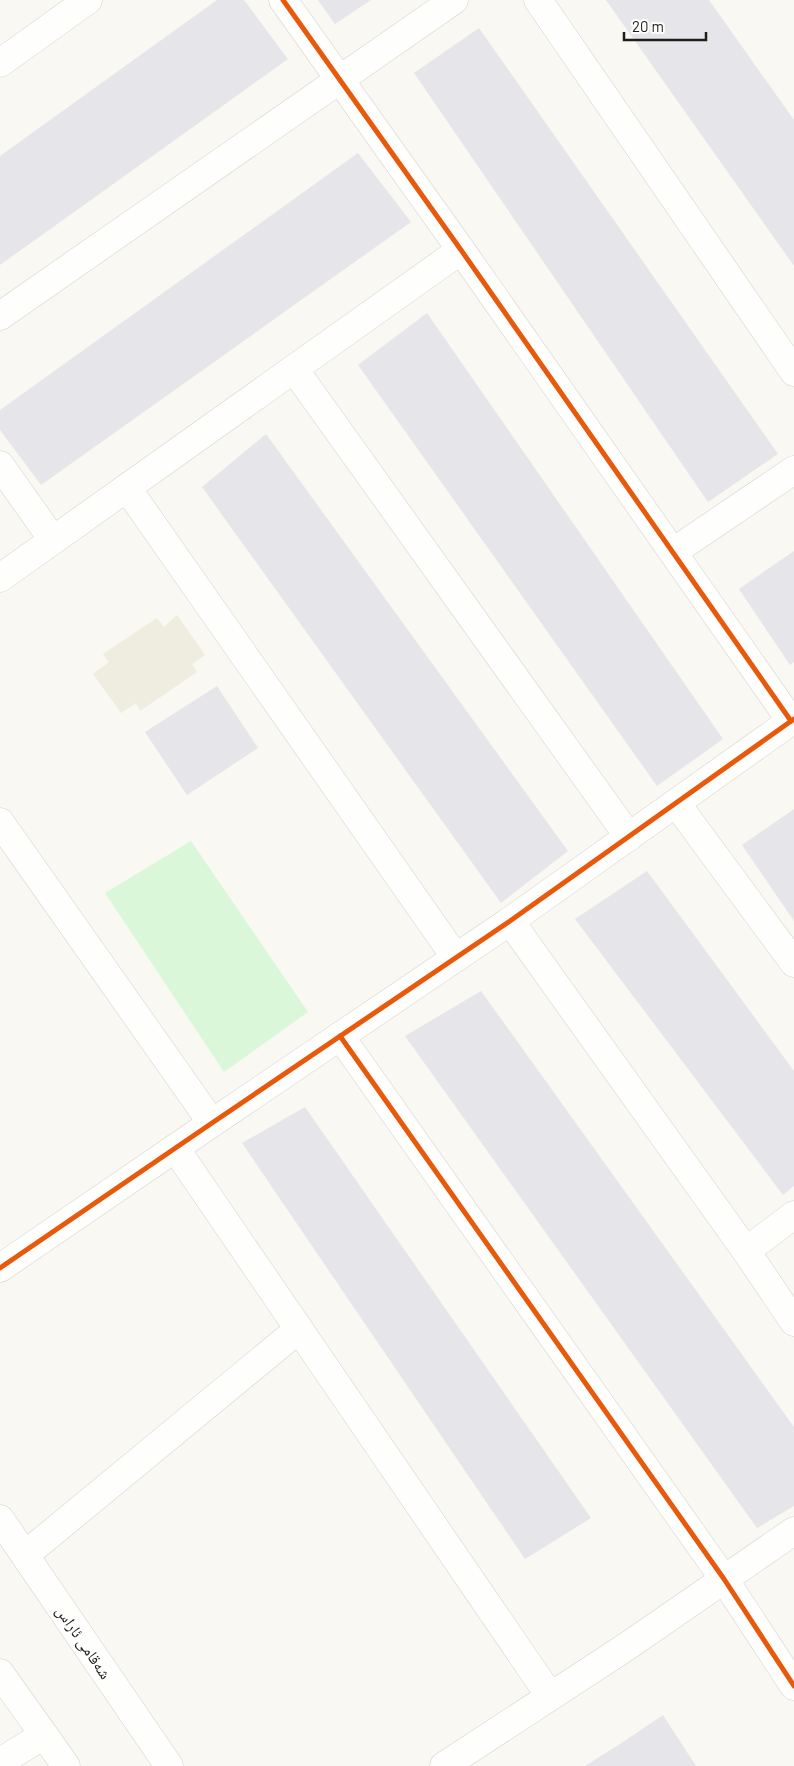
<svg xmlns="http://www.w3.org/2000/svg" width="794" height="1766" viewBox="0 0 794 1766" font-family="Barlow,'Noto Naskh Arabic',sans-serif">
	<rect width="100%" height="100%" fill="#f9f8f2"/>
	<polygon fill="#efece0" points="177,615 205,655 192,664 197,672 140,711 136,703 121,713 93,674 109,662 103,654 157,618 164,627"/>
	<polygon fill="#daf7da" points="191,841 308,1012 224,1072 105,893"/>
	<g fill="#e6e5e9">
		<polygon points="217,0 244,0 288,59 0,265 0,156"/>
		<polygon points="318,0 371,0 335,24"/>
		<polygon points="606,0 709,0 794,120 794,266"/>
		<polygon points="479,28 778,454 708,502 414,73"/>
		<polygon points="358,153 411,222 41,485 0,430 0,410"/>
		<polygon points="427,313 723,739 657,786 358,365"/>
		<polygon points="266,434 568,851 501,903 202,487"/>
		<polygon points="794,551 794,662 790,665 739,589"/>
		<polygon points="217,686 258,748 187,795 145,732"/>
		<polygon points="794,809 794,921 742,845"/>
		<polygon points="647,871 794,1071 794,1186 783,1195 575,919"/>
		<polygon points="481,991 794,1427 794,1506 757,1528 405,1036"/>
		<polygon points="305,1107 591,1518 525,1559 242,1143"/>
		<polygon points="663,1715 696,1766 585,1766 620,1744"/>
	</g>
	<g fill="none" stroke-linecap="round" stroke-linejoin="round">
		<g stroke="#d3d2ce" stroke-width="29">
			<g id="street">
				<polyline points="283,0 461,250 791,721"/>
				<polyline points="538,0 794,372"/>
				<polyline points="0,63 88,0"/>
				<polyline points="0,316 454,0"/>
				<polyline points="294,369 629,837"/>
				<polyline points="0,465 53,540"/>
				<polyline points="127,488 456,958"/>
				<polyline points="673,552 794,470"/>
				<polyline points="0,578 461,250"/>
				<polyline points="676,803 794,963"/>
				<polyline points="0,822 212,1123"/>
				<polyline points="510,921 746,1251 794,1322"/>
				<polyline points="340,1036 724,1579 794,1686"/>
				<polyline points="175,1148 550,1696"/>
				<polyline points="746,1251 794,1215"/>
				<polyline points="0,1268 212,1123 510,921 794,719"/>
				<polyline points="25,1555 299,1329"/>
				<polyline points="0,1762 44,1735"/>
				<polyline points="444,1766 626,1647 794,1531"/>
			</g>
		</g>
		<g stroke="#d3d2ce" stroke-width="29">
			<g id="secondary">
				<polyline points="0,1519 169,1766"/>
				<polyline points="0,1673 66,1766"/>
			</g>
		</g>
		<use href="#street" stroke="#fefefd" stroke-width="28"/>
		<use href="#secondary" stroke="#fefefd" stroke-width="28"/>
		<g stroke="#fff" stroke-width="8">
			<g id="cycleway">
				<polyline points="283,0 461,250 791,721"/>
				<polyline points="340,1036 724,1579 794,1686"/>
				<polyline points="0,1268 212,1123 510,921 794,719"/>
			</g>
		</g>
		<use href="#cycleway" stroke="#e8590c" stroke-width="5"/>
	</g>
	<g text-anchor="middle" stroke-width="4" stroke-linejoin="round" paint-order="stroke">
		<g font-size="16" fill="#1f1e1a" stroke="#fff">
			<text transform="translate(84 1642) rotate(56)" y="6">شەقامی ئاراس</text>
		</g>
	</g>
	<path d="M624 32v8h82v-8" fill="none" stroke="#1f1e1a" stroke-width="2.5"/>
	<text x="632" y="32" font-size="15" fill="#1f1e1a" stroke="#ffffff" stroke-width="4" paint-order="stroke">20 m</text>
</svg>
